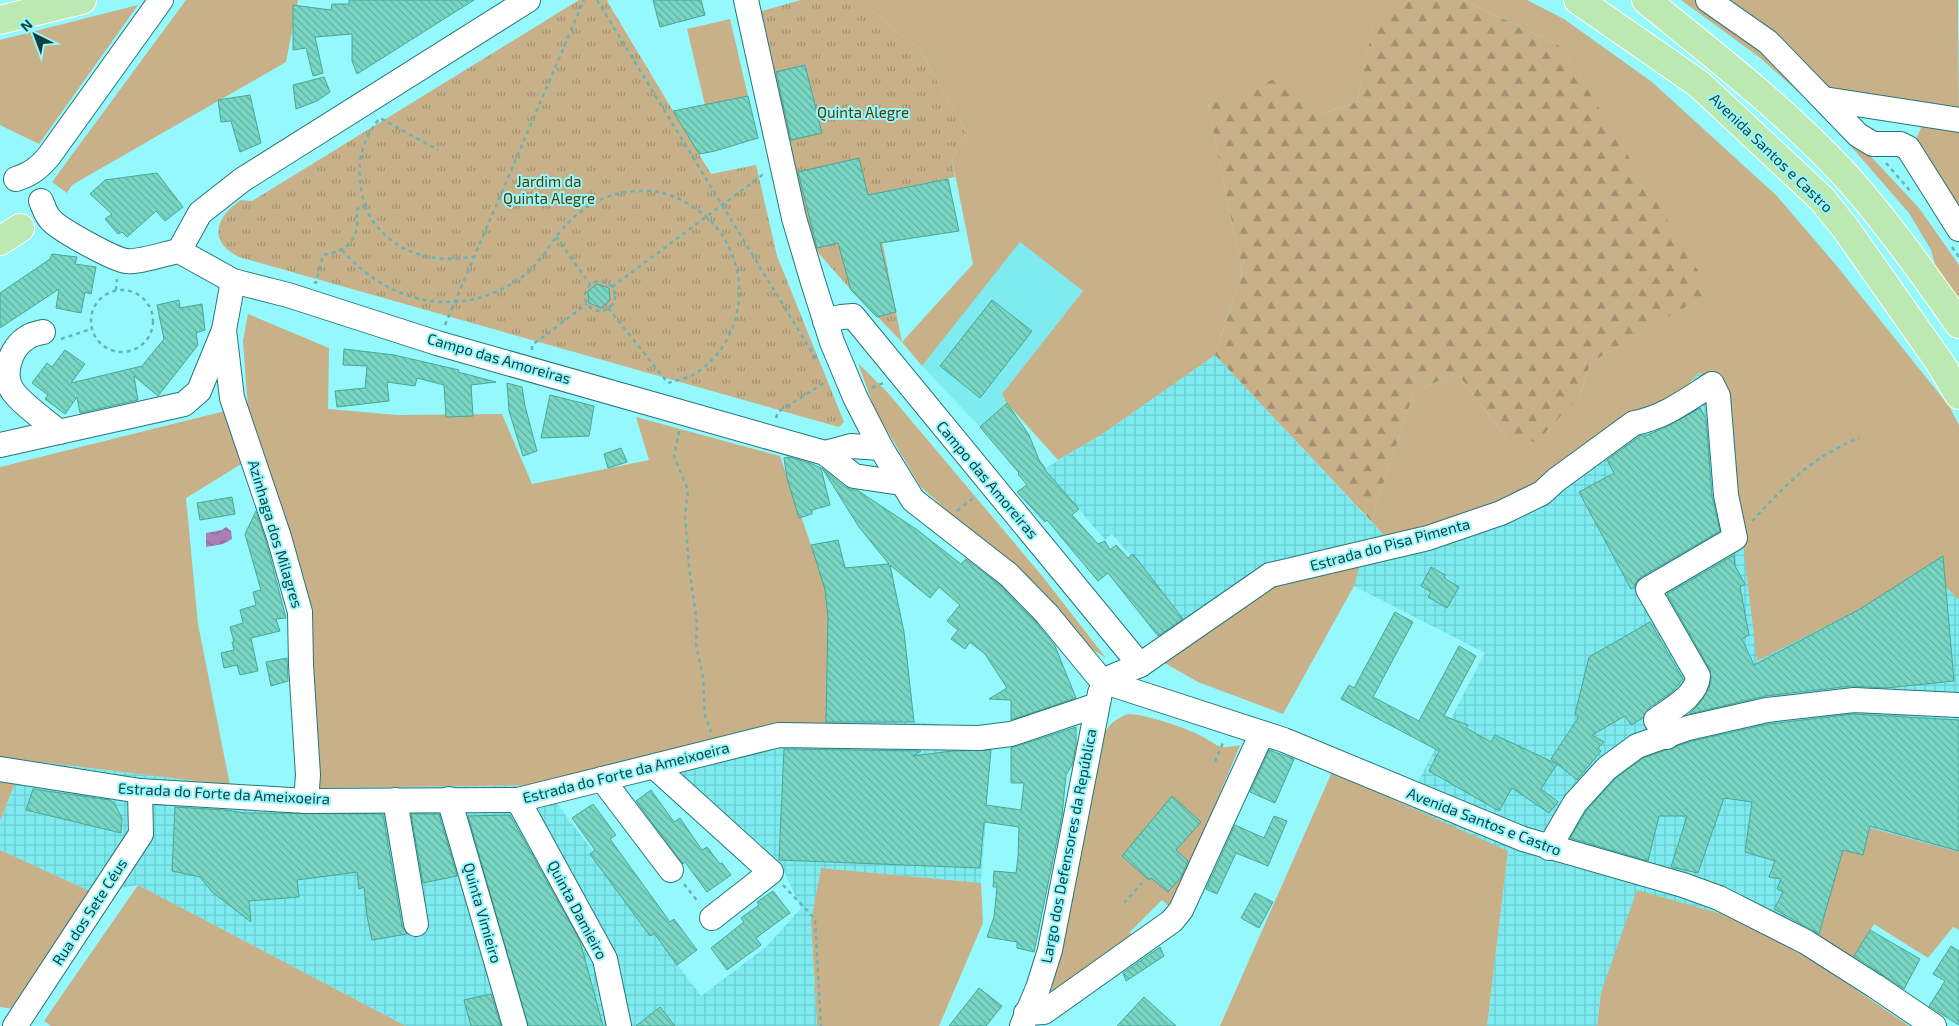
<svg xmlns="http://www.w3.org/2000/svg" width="1959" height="1026" viewBox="0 0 1959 1026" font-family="'Exo 2',sans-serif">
	<defs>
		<pattern id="industrial-grid" width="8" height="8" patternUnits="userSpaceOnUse" patternTransform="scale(1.25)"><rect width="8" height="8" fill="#7debf0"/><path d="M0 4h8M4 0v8" fill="none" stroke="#6bcbcf"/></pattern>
		<pattern id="forest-firs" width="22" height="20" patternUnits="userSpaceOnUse" patternTransform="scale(1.25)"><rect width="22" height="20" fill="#c8b088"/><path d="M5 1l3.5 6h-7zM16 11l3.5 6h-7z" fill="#a19171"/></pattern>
		<pattern id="park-tufts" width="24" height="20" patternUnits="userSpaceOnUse" patternTransform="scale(1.25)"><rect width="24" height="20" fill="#c8b088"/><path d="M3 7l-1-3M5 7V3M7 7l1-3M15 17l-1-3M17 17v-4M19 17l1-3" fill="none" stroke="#a19171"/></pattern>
		<pattern id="water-waves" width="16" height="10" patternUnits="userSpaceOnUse" patternTransform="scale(1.25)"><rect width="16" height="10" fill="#ab7eb6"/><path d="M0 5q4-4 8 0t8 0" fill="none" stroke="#8a6995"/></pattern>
		<pattern id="building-back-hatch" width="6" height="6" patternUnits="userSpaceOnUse" patternTransform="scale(1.25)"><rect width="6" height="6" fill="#79d6c3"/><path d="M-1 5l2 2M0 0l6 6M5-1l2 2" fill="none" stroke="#62afa0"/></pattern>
	</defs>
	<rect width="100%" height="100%" fill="#95f8fd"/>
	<polygon fill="#7debf0" points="1019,241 1083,291 1002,394 1006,402 980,427 922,366"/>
	<g fill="url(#industrial-grid)">
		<polygon points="1215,355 1388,540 1535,483 1619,424 1677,395 1699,373 1724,383 1860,609 1943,556 1946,587 1959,600 1959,852 1870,829 1863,855 1854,852 1819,935 1823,967 1743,920 1601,993 1597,1026 1487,1026 1508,852 1406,805 1485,653 1354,586 1364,548 1187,625 1133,554 1131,556 1112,534 1105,540 1044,469 1101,435"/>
		<polygon points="838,540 846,568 890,563 904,632 914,722 975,728 991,747 981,883 821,868 811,921 817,1026 406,1026 138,885 94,893 0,850 0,821 24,760 230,785 313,788 543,785 701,996 766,947 801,908 779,860 671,769 825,589 811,545"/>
	</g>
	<g fill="#c8b088">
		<polygon points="186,0 298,0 286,62 72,185 67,193 52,182"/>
		<polygon points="859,0 1412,0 1374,21 1357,102 1322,114 1208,105 1242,272 1215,355 1101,435 1058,460 1006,402 1002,394 1083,291 1020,242 922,366 902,342 973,264 952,159 967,133 919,49"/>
		<polygon points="1464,0 1527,0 1564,19 1652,82 1777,196 1836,265 1949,406 1959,425 1959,600 1946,587 1943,556 1860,609 1757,661 1724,383 1699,373 1677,395 1619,424 1535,483 1484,512 1388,540 1371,521 1414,392 1457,373 1507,439 1580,396 1590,363 1710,292 1562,47"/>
		<polygon points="1681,0 1697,0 1777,56 1919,208 1959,265 1959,305 1937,273 1931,250 1909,213 1841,135 1802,95 1759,57"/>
		<polygon points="1717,0 1958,0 1959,115 1827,94"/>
		<polygon points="138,5 39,144 0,125 0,40"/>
		<polygon points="730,19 748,96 705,105 687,29"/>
		<polygon points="1922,126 1959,126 1959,220 1915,141"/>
		<polygon points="248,314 329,348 328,409 397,415 502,414 532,484 649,460 636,417 780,456 811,545 825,589 828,617 826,725 543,785 313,788 305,612 249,421 243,341"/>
		<polygon points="858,363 888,393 1043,577 1106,658 1084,644 1040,594 920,486 875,410"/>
		<polygon points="225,411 243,463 186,498 198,624 230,785 24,760 0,821 0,467"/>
		<polygon points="1360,565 1354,586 1283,714 1198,682 1161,661 1267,587"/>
		<path d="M 1128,714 C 1144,714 1187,728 1201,736 C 1221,746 1216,750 1240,745 L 1172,909 L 1162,900 L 1129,933 L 1139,936 L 1051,994 L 1093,768 C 1100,743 1101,724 1128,714 Z"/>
		<polygon points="1332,772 1508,851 1487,1026 1220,1026"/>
		<polygon points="1870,828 1959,852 1959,930 1953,927 1928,958 1874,924 1853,959 1819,935 1843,850 1863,855"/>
		<polygon points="0,850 94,893 15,1009 0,1007"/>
		<polygon points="821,868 981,883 983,923 939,1026 817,1026 811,921"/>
		<polygon points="138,885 406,1026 51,1026 44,1021"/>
		<polygon points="1637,890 1743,920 1823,967 1909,1026 1597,1026 1601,993"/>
	</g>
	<polygon fill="url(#forest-firs)" points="1412,0 1464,0 1562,47 1711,292 1590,363 1580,396 1536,442 1507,439 1457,373 1414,392 1371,521 1215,355 1242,272 1208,106 1284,75 1322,114 1357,102 1374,20"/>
	<g fill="url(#park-tufts)">
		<path d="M 579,0 L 609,0 L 607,1 L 711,174 L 756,165 L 777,256 L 844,422 L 839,427 L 239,257 C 207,241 216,217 241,200 L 252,201 Z"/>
		<polygon points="801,0 859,0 919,49 967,133 952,159 955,177 873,194 902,342 851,290 814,248 758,12"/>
	</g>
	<polygon fill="url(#water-waves)" points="226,527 231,531 232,539 223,544 206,547 206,533 222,530"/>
	<g fill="url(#building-back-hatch)" stroke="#48a796">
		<polygon points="349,0 474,0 357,74 352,61 352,34 315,37 323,73 313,76 306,48 293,50 293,5 331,10 332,4 349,4"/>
		<polygon points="653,0 701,0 705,15 660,27"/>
		<polygon points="805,65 822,133 791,140 776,72"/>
		<polygon points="324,77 330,92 317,101 296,109 293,85"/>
		<polygon points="250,95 261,143 240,152 231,121 221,122 218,100"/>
		<polygon points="748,96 758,138 715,151 699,154 673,111"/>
		<polygon points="859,158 868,195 948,179 959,231 880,243 896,312 877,317 851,290 838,243 817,248 798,172"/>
		<polygon points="157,173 183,207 165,221 156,211 127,237 122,232 118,234 105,219 112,214 90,194 105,180"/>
		<polygon points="52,254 77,257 75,264 96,267 91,294 85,292 81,313 56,308 59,289 0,328 0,293 50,259"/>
		<polygon points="597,284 609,288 610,300 601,308 589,303 588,291"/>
		<polygon points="179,300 180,308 202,304 205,330 196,333 198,345 158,396 134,376 138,400 80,413 77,397 65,414 45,399 48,395 32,383 47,363 52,367 65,350 85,364 71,383 142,366 164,339 157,305"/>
		<polygon points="992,300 1032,331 980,398 940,366"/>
		<polygon points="344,349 394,355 459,370 458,372 496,382 471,385 473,416 446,417 444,385 417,378 415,386 387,382 389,401 337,407 335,391 365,388 367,366 343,365"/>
		<polygon points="507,383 522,387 525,406 537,451 523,456 509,411"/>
		<polygon points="550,395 594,406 589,436 541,438"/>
		<polygon points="1007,403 1029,435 1039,460 1045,468 1044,469 1079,509 1072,515 1098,544 1105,541 1110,550 1116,545 1128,558 1133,554 1183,619 1158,636 1108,573 1098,581 1047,520 1045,522 1017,492 1027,485 1018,474 1019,473 980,427"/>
		<polygon points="1700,408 1706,419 1712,496 1720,531 1641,577 1636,582 1635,587 1631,589 1579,492 1614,473 1607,460 1640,436 1642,435 1643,437 1670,425"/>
		<polygon points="621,448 627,462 608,468 604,454"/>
		<polygon points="789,457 810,463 821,468 830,505 812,510 812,514 799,518 787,478 784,458"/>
		<polygon points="822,468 845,487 852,490 857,490 916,529 961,564 966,559 1000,585 1036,622 1055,646 1076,698 1011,720 1011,700 989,699 1007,688 985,654 970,642 965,649 951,639 958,630 947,621 960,605 939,587 930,598 890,565 904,632 914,722 826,722 828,617 825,589 811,545 838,540 845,568 889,564 859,527"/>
		<polygon points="232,497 235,514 200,520 197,503"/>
		<polygon points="256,511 266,541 286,618 276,619 280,631 251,638 258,671 240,675 237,665 224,668 221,653 234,650 232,642 234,642 230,627 243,623 240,610 256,605 253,592 261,590 245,534"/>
		<polygon points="1734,555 1735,566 1745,584 1740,587 1749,635 1742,639 1754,665 1860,609 1943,556 1954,681 1886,688 1852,686 1765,696 1689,714 1699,704 1709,689 1711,679 1710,670 1667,594"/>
		<polygon points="1431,567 1445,575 1444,578 1459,587 1447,608 1428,597 1431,592 1421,586"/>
		<polygon points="1395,612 1413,622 1373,697 1419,721 1459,646 1476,656 1444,716 1468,725 1466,728 1491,742 1495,735 1557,764 1541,789 1558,802 1549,813 1512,788 1499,811 1429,771 1439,751 1341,699 1349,685 1354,688"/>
		<polygon points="1650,622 1683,679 1673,691 1648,709 1643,718 1631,725 1625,716 1592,735 1604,742 1598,748 1601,751 1577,780 1551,759 1578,718 1575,714 1589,657"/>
		<polygon points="287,658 288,681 271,686 266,662"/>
		<polygon points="1854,714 1959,720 1959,851 1870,826 1863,855 1843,850 1819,934 1774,909 1783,892 1777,889 1781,879 1769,877 1775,861 1745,852 1752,802 1724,798 1698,873 1671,867 1687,816 1659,816 1648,861 1570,838 1586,811 1616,778 1643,758 1692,741 1769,724"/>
		<polygon points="1076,727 1076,745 1072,765 1066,775 1062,816 1034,952 1017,948 1017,942 987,937 994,917 997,887 993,887 994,871 1016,873 1018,857 1019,827 984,822 980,868 779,860 784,749 921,751 913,756 952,751 991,750 986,805 1021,810 1024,783 1011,783 1011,748"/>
		<polygon points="1269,750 1294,759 1275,803 1250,792"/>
		<polygon points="33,789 110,800 114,803 122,818 121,833 26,810"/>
		<polygon points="651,790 674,822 680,818 702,850 707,847 720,864 722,863 731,875 707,892 685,862 683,864 636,801"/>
		<polygon points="1172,796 1201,822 1176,850 1188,861 1181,877 1168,892 1151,878 1149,880 1122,856"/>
		<polygon points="593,804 616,835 610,839 670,922 674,919 697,950 677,965 654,933 650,936 590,854 595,850 572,818"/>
		<polygon points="175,807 225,810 244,813 383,814 402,926 407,934 372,940 367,916 364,887 359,889 357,872 297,880 299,897 249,901 251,922 212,892 200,877 172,871"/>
		<polygon points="411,814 439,814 457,876 423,883"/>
		<polygon points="510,815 580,941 603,1026 528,1026 468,816"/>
		<polygon points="1274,816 1287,821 1268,866 1236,853 1217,894 1206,889 1235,825 1264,838"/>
		<polygon points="773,891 790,913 756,938 761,945 727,970 711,948 744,922 741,918 759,905 757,902"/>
		<polygon points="1255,893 1273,902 1259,928 1241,918"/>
		<polygon points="1870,930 1920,959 1904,989 1854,956"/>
		<polygon points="1951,946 1959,951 1959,1025 1929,1006 1945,981 1933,974"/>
		<polygon points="1160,947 1164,956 1126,981 1123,973"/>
		<polygon points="979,988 1002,1006 986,1026 949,1026"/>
		<polygon points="491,994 501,1026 471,1026 464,1000"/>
		<polygon points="1144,997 1176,1026 1117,1026"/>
		<polygon points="660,1007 675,1026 636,1026"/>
	</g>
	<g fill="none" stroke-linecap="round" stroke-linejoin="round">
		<g stroke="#27767a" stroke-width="26">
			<g id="minor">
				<polyline points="746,0 794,218 812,279 832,342 855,397 881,448 913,500 1009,575 1046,613 1102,681"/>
				<polyline points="1708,0 1768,42 1858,135 1873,144 1900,144 1908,148 1959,229"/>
				<polyline points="1824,99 1959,120"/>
				<path d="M 16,179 C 31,174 39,168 49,156 L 161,0"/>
				<path d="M 41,201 C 44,208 46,216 52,221 C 62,231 113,259 126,261 C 137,263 167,253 179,251 L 233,281 L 288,295 L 437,343 L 825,453 L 854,476 L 901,483"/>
				<polyline points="179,251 200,213 242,180 528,0"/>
				<polyline points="825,321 841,317 853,316 1140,665"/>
				<polyline points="224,330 232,398 279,537 300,612 301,665 308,775 306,801"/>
				<path d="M 43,332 C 38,333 32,334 28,337 C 10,347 0,377 15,394 C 27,408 45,420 59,432"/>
				<polyline points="0,445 184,404 199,391 224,330 233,281"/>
				<polyline points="825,453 851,446 881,448"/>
				<path d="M 1102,681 L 1140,665 L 1270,575 L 1428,538 L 1501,513 L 1542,493 L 1556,480 L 1634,423 C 1663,418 1687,400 1712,384 L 1718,396 L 1726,495 L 1735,538 L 1648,589 L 1698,676 C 1697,696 1671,709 1656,720 L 1667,737"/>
				<polyline points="1102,681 1284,740 1523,839 1683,885 1719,898 1806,942 1875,986 1934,1026"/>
				<polyline points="655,767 771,872 712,918"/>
				<polyline points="0,769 140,791 306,801 518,800 779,735 979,738 1011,734 1097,705"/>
				<polyline points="602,779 671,870"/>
				<polyline points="449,799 515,1026"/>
				<polyline points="395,800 416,924"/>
				<polyline points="518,800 605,959 619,1026"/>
				<polyline points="1549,848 1575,803 1607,768 1637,746 1688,728 1767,710 1854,700 1959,705"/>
				<polyline points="1026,1013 1044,1012 1172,921 1181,910 1262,733"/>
				<polyline points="15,1026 141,834 140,791"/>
				<polyline points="1022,1026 1038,988 1050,950 1100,693"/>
			</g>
		</g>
		<g stroke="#fff" stroke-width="30">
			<g id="major">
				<polyline points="1578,0 1699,84 1822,199 1846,229 1940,363 1959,395"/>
				<path d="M 1646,0 C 1715,56 1785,110 1846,176 C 1888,223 1923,273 1959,324"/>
				<polyline points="0,20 82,0"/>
				<polyline points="0,241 20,228"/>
			</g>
		</g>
		<g stroke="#66b4b8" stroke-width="2.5" stroke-dasharray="4 4" stroke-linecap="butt">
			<polyline points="597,0 818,362"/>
			<polyline points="1886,163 1912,193"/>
			<path d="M 365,206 C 383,250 431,266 476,256"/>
			<polyline points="556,237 590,284"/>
			<polyline points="1952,247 1959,257"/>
			<path d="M 342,250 C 389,304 461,321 522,277 C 536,267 546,251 556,237 C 581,205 609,189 650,191 C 665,192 680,198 693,207 C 752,244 756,333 696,373 C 689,378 677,380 668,383 L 608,308"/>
			<circle cx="600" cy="296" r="15"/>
			<path d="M 314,282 L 316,283 L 323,255 C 349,251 361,238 356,210 L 365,205 C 355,174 358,143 380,118 L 438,150"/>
			<polyline points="612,287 761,176 764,172"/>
			<circle cx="122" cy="321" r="31"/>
			<polyline points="116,290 117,279"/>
			<polyline points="445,325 584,0"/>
			<polyline points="61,339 91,329"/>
			<polyline points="532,350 532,345 587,304"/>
			<polyline points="872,388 883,383"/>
			<polyline points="776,418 778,412 827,381"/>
			<polyline points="679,431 674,456 688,490 685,515 689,567 697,623 696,644 703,677 705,716 711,732"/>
			<polyline points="957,511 976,496"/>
			<path d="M 1752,521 C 1786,485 1811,457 1859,438"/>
			<polyline points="1215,762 1224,740"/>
			<polyline points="684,884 699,903"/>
			<polyline points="783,885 815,919 821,1026"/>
			<polyline points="1124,903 1142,883"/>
		</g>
		<use href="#minor" stroke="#fff" stroke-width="24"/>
		<use href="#major" stroke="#bce8b1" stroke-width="28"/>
	</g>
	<g text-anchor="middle" stroke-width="4" stroke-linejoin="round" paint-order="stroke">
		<g font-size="15" fill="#543a02" stroke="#95f8fd">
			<text x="863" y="118">Quinta Alegre</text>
			<text x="549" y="187">Jardim da<tspan x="549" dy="17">Quinta Alegre</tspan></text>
		</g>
		<g font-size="15" fill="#133e40" stroke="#95f8fd">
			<text transform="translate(1771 153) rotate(44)" y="5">Avenida Santos e Castro</text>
			<text transform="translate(499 359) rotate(16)" y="5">Campo das Amoreiras</text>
			<text transform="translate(987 480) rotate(50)" y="5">Campo das Amoreiras</text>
			<text transform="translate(275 534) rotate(73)" y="5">Azinhaga dos Milagres</text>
			<text transform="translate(1390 545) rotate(-15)" y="5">Estrada do Pisa Pimenta</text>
			<text transform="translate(626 773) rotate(-14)" y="5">Estrada do Forte da Ameixoeira</text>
			<text transform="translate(224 794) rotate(3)" y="5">Estrada do Forte da Ameixoeira</text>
			<text transform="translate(1484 822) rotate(21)" y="5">Avenida Santos e Castro</text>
			<text transform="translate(1069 846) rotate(-79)" y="5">Largo dos Defensores da República</text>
			<text transform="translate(577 910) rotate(62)" y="5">Quinta Damieiro</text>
			<text transform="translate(90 912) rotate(-57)" y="5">Rua dos Sete Céus</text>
			<text transform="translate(482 913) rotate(74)" y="5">Quinta Vimieiro</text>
		</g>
	</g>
	<g transform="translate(35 35) rotate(318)" stroke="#95f8fd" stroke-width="4" paint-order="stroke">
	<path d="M0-4L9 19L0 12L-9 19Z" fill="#133e40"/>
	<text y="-8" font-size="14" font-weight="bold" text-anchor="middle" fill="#133e40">N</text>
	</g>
</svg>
